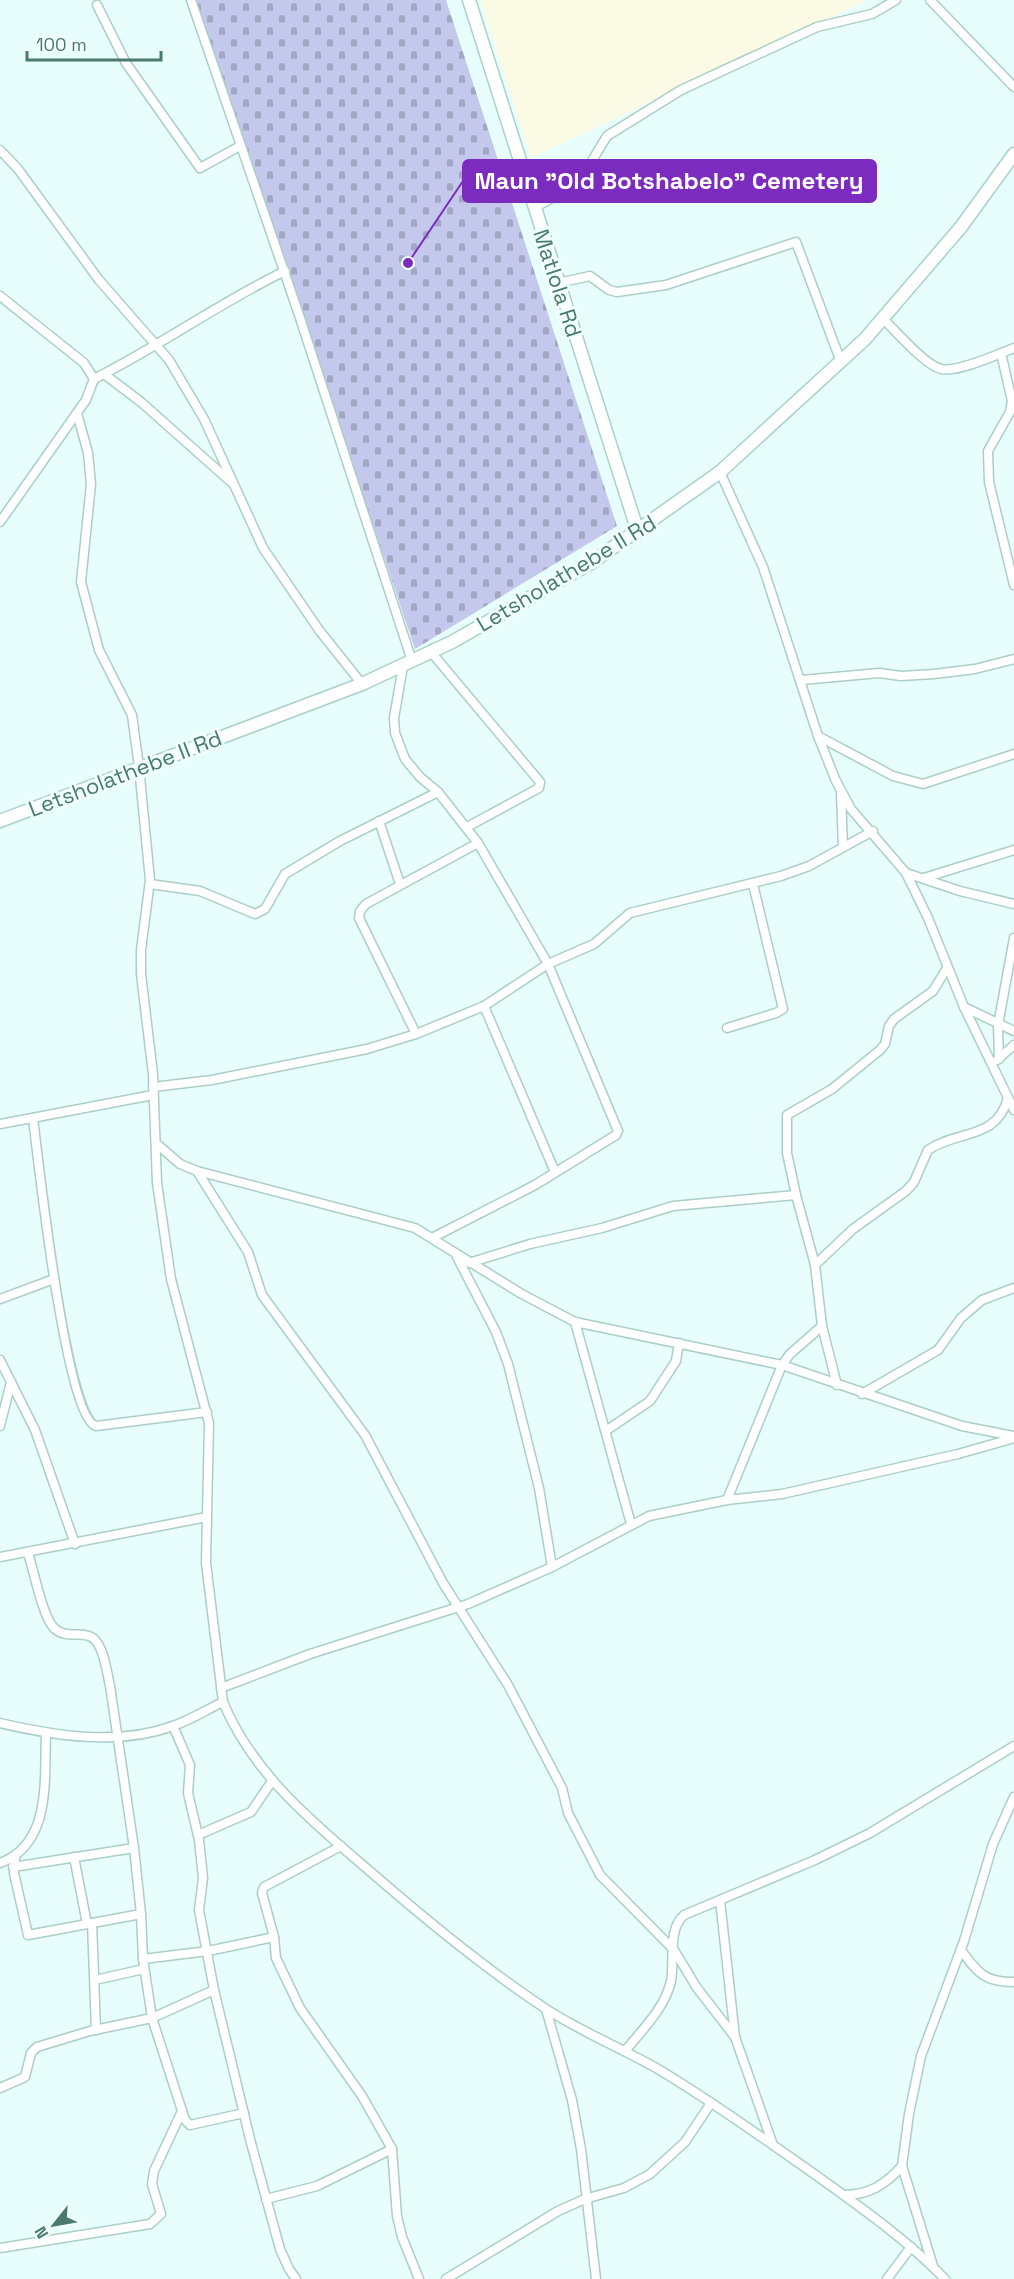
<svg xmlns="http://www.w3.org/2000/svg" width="1014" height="2279" viewBox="0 0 1014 2279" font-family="'Space Grotesk',sans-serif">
	<defs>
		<pattern id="cemetery-stones" width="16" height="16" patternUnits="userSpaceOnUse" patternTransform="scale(1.5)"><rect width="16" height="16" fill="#c5c8ed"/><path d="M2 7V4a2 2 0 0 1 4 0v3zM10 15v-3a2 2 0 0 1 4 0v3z" fill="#a2a7c4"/></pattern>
	</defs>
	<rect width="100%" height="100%" fill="#e8fefc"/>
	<polygon fill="#fafae5" points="480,0 867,0 531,158"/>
	<polygon fill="url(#cemetery-stones)" points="196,0 446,0 617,526 415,649"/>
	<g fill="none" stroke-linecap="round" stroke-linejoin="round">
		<g stroke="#aacfc6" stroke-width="11">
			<g id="street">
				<polyline points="191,0 299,315 412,661"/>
				<polyline points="930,0 1014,87"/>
				<polyline points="97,5 126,63 200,168 240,146"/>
				<polyline points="0,150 18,169 99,280 169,360 204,419 263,548 319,630 362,684"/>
				<polyline points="534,208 563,192 584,174 607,136 681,90 817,27 872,14 896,0"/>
				<polyline points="558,283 590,276 609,290 617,292 666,285 796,242 841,362"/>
				<polyline points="0,296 84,363 94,379 86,400 0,522"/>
				<path d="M 884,320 C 897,332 925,365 941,369 C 956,373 999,354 1014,348"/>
				<polyline points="1001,353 1012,401 1010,412 988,451 989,482 1014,585"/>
				<polyline points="104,374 141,402 231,482"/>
				<path d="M 94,379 C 160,346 219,303 285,271"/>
				<path d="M 77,413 L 88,453 L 91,484 L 81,582 L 99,650 L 132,715 L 139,767 L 150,880 L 141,950 L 141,974 L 153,1074 L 157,1183 L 171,1279 L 209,1423 L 206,1563 L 223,1702 C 251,1769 304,1815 358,1861 C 418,1913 480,1965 546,2009 C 582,2032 621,2048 658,2069 C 710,2100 760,2136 810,2171 C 856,2204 905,2238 945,2279"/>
				<polyline points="720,472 763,567 818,736 836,781 851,809 906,873 928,918 964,1007 1014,1110"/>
				<polyline points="431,652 540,782 539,788 467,827"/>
				<polyline points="403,666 394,718 395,733 405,759 420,777 438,792 478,843 548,964 594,944 630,913 781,876 809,866 873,831"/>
				<polyline points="802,680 879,673 901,676 934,674 975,669 1014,659"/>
				<polyline points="818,736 893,776 923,784 1014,754"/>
				<polyline points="841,794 843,847"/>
				<polyline points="379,821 400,884"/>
				<polyline points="906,873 960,891 1014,904"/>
				<polyline points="924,878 1014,850"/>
				<polyline points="150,884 200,891 255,914 265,909 285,874 340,841 438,792"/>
				<polyline points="484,1006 555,1172"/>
				<polyline points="964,1007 1014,1031"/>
				<polyline points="727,1028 776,1013 783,1009 753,884"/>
				<polyline points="416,1034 359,918 360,911 366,904 478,843"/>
				<polyline points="999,1059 998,1025 1014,938"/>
				<polyline points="997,1060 1014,1045"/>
				<polyline points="153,1087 212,1080 367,1049 416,1034 484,1006 548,964 618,1131 616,1135 535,1185 432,1238"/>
				<path d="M 33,1118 C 38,1158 66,1418 96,1426 L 207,1412"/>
				<polyline points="0,1124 153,1095"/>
				<polyline points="158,1145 180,1164 197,1171 415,1228 520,1293 575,1322 782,1365 962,1426 1014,1436"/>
				<polyline points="197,1171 248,1252 262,1295 365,1435 443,1583 508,1685 562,1788 568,1813 600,1875 674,1950 697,1988 735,2037 773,2145"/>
				<polyline points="796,1195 787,1153 787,1115 832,1089 880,1050 885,1044 889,1026 894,1019 933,991 947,968"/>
				<polyline points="457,1257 496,1332 508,1364 539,1488 552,1567"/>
				<polyline points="469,1263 530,1244 602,1228 673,1206 796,1195 815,1265 822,1326 790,1354 782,1365 727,1500"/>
				<path d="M 815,1265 L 853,1229 L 906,1191 L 914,1182 L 928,1150 C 959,1129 996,1141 1008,1098"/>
				<polyline points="0,1299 54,1279"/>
				<polyline points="575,1322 631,1524"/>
				<polyline points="822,1326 837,1385"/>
				<polyline points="0,1360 35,1430 75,1544"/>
				<polyline points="862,1394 938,1350 961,1318 982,1300 1014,1288"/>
				<polyline points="0,1426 11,1382"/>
				<polyline points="607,1430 650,1401 676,1361 679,1343"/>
				<path d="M 28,1553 C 34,1571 42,1615 54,1628 C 66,1640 82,1630 93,1638 C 104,1647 107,1673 110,1686 L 134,1848 L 141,1914 L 143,1959 L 152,2018 L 185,2120 L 190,2125 L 244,2113"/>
				<polyline points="0,1557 207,1517"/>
				<polyline points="221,1688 310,1654 468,1604 552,1567 649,1516 727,1500 782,1494 958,1454 1014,1438"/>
				<path d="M 0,1723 C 55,1736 118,1746 173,1726 C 190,1720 206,1710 223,1702"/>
				<polyline points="173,1726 190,1765 188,1793 199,1840 203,1878 199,1910 214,1990 251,2143 280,2249 289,2269 296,2279"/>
				<polyline points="198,1835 251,1812 272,1781"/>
				<polyline points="341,1846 264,1887 262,1893 274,1937 276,1958 300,2008 362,2096 392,2149 397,2216 402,2237 419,2279"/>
				<polyline points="74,1857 87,1924"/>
				<polyline points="15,1858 14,1873 28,1935 141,1914"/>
				<path d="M 0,1863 C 52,1844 44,1779 46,1734"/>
				<polyline points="13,1867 134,1848"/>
				<polyline points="720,1900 735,2037"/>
				<polyline points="92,1923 96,2030"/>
				<path d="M 961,1950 C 978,1973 984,1982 1014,1982"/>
				<polyline points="143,1959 208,1951 274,1937"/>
				<polyline points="95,1980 144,1969"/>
				<polyline points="546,2009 572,2100 581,2149 596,2279"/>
				<path d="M 625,2051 C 642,2030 665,2008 671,1981 C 675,1961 667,1930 684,1915 L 815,1860 L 870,1833 L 1014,1746"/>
				<polyline points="0,2088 25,2077 31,2053 37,2047 90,2031 152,2018 214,1990"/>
				<path d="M 844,2195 C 869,2195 885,2185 902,2166"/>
				<polyline points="266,2199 317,2186 392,2149"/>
				<polyline points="0,2248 150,2224 161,2214 152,2184 154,2171 182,2111"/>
				<polyline points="933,2266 902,2166 909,2114 921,2056 964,1941 993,1844 1014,1797"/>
				<polyline points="446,2279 558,2211 585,2199 624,2188 650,2174 685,2142 711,2103"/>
				<polyline points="887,2279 911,2247"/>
			</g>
		</g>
		<g stroke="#a8d2c9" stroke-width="15">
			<g id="secondary">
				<polyline points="469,0 638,532"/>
				<polyline points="0,821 362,684 452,642 591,563 720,472 865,339 961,227 1014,154"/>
			</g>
		</g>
		<use href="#street" stroke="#fff" stroke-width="8"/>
		<use href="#secondary" stroke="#fff" stroke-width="12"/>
	</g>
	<g text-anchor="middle" stroke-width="6" stroke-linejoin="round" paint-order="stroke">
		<g font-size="22" fill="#4a7a6b" stroke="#f0fffe">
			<text transform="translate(558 283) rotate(72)" y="8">Matlola Rd</text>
			<text transform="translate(566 573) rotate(-31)" y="8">Letsholathebe II Rd</text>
			<text transform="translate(125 773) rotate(-21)" y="8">Letsholathebe II Rd</text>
		</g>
	</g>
	<path fill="none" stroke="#7b2cbf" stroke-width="2" d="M408 263L463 181"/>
	<circle fill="#7b2cbf" stroke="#f0fffe" stroke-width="2" cx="408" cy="263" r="6"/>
	<rect fill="#7b2cbf" stroke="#7b2cbf" stroke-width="2" x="463" y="160" width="413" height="42" rx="6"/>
	<g font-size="24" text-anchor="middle" font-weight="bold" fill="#fff">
		<text x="669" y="189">Maun "Old Botshabelo" Cemetery</text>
	</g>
	<g transform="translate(54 2225) rotate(239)" stroke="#f0fffe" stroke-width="4.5" paint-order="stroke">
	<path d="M0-4.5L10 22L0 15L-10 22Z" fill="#4a7a6b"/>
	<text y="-9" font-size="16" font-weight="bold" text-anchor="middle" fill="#4a7a6b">N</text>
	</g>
	<path d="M27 51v9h134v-9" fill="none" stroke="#4a7a6b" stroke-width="3"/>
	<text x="36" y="51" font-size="18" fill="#4a7a6b" stroke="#f0fffe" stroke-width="4.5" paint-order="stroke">100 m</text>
</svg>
